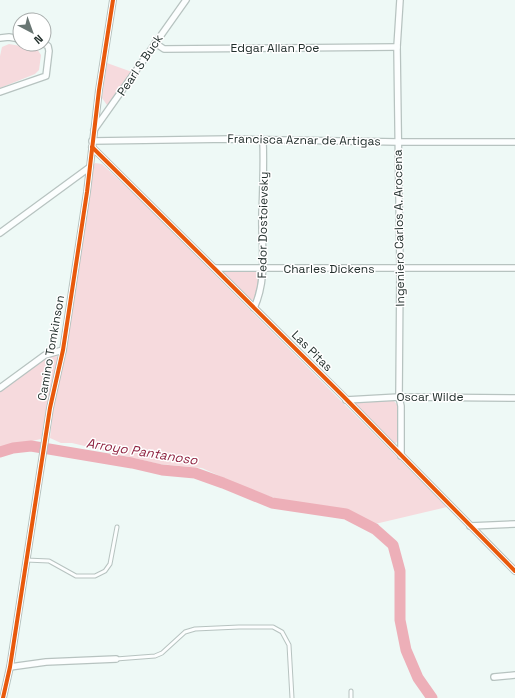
<svg xmlns="http://www.w3.org/2000/svg" width="515" height="698" viewBox="0 0 515 698" font-family="'Space Grotesk',sans-serif">
	<rect width="100%" height="100%" fill="#eef9f6"/>
	<g fill="#f6dadd">
		<polygon points="9,44 37,49 41,55 39,70 35,74 0,88 0,56 2,47"/>
		<polygon points="107,63 132,72 112,102 107,105 102,98"/>
		<polygon points="95,163 102,164 131,191 447,507 375,524 344,513 315,510 271,497 246,488 202,468 159,464 72,443 61,443 50,438 54,401 93,166"/>
		<polygon points="226,271 258,271 260,274 256,298 254,300 248,299 222,273"/>
		<polygon points="54,353 57,354 58,360 41,439 0,448 0,390"/>
		<polygon points="390,400 394,401 399,407 399,439 395,444 393,444 353,403 355,402"/>
	</g>
	<g fill="none" stroke-linecap="round" stroke-linejoin="round">
		<polyline stroke="#edafb8" stroke-width="11" points="0,452 13,448 31,446 132,463 162,470 195,473 223,483 272,503 346,514 375,529 393,545 400,571 400,620 406,650 418,678 432,698"/>
		<g stroke="#b7c3c0" stroke-width="5">
			<g id="service">
				<polyline points="26,560 49,561 76,576 95,576 105,571 110,564 117,527"/>
				<polyline points="116,659 155,656 162,653 185,632 195,629 239,627 273,627 282,632 289,645 292,698"/>
				<polyline points="351,698 351,691"/>
			</g>
		</g>
		<g stroke="#b7c3c0" stroke-width="8">
			<g id="minor">
				<polyline points="400,0 397,47 400,269 399,397 401,406 401,456"/>
				<polyline points="0,38 9,37 20,39"/>
				<polyline points="155,43 164,49 397,47"/>
				<polyline points="0,92 46,76 49,51 48,46 44,44"/>
				<polyline points="94,130 186,0"/>
				<polyline points="92,141 231,139 398,142 515,142"/>
				<polyline points="92,147 342,395 515,571"/>
				<polyline points="0,233 90,167"/>
				<polyline points="215,268 515,268"/>
				<path d="M 254,308 C 268,278 261,246 262,214 C 263,189 264,165 263,141"/>
				<polyline points="0,388 45,355 63,350"/>
				<polyline points="346,400 399,397 515,398"/>
				<polyline points="470,526 515,524"/>
				<polyline points="10,667 46,662 116,659"/>
				<polyline points="494,677 515,675"/>
				<polyline points="3,698 10,667 50,408 63,350 87,192 99,90 113,0"/>
			</g>
		</g>
		<use href="#service" stroke="#fcfefe" stroke-width="3"/>
		<use href="#minor" stroke="#fcfefe" stroke-width="5.5"/>
		<g stroke="#fff" stroke-width="6">
			<g id="cycleway">
				<polyline points="92,147 342,395 515,571"/>
				<polyline points="3,698 10,667 50,408 63,350 87,192 99,90 113,0"/>
			</g>
		</g>
		<use href="#cycleway" stroke="#e8590c" stroke-width="4"/>
	</g>
	<g text-anchor="middle" stroke-width="3" stroke-linejoin="round" paint-order="stroke">
		<g font-size="12" fill="#222f2c" stroke="#fff">
			<text x="275" y="52">Edgar Allan Poe</text>
			<text transform="translate(140 65) rotate(-56)" y="4">Pearl S Buck</text>
			<text transform="translate(304 140) rotate(1)" y="4">Francisca Aznar de Artigas</text>
			<text transform="translate(263 225) rotate(-89)" y="4">Fedor Dostoievsky</text>
			<text transform="translate(399 228) rotate(-91)" y="4">Ingeniero Carlos A. Arocena</text>
			<text x="329" y="273">Charles Dickens</text>
			<text transform="translate(51 348) rotate(-80)" y="4">Camino Tomkinson</text>
			<text transform="translate(312 351) rotate(45)" y="4">Las Pitas</text>
			<text x="430" y="401">Oscar Wilde</text>
		</g>
		<g font-size="13" font-style="italic" fill="#8f2341" stroke="#fff">
			<text transform="translate(142 451) rotate(9)" y="5">Arroyo Pantanoso</text>
		</g>
	</g>
	<g transform="translate(32 32) rotate(139)"><circle r="19" fill="#ffffff" stroke="#a7acab"/>
	<path d="M0-3L7 15L0 10L-7 15Z" fill="#697673"/>
	<text y="-6" font-size="11" font-weight="bold" text-anchor="middle" fill="#222f2c">N</text>
	</g>
</svg>
